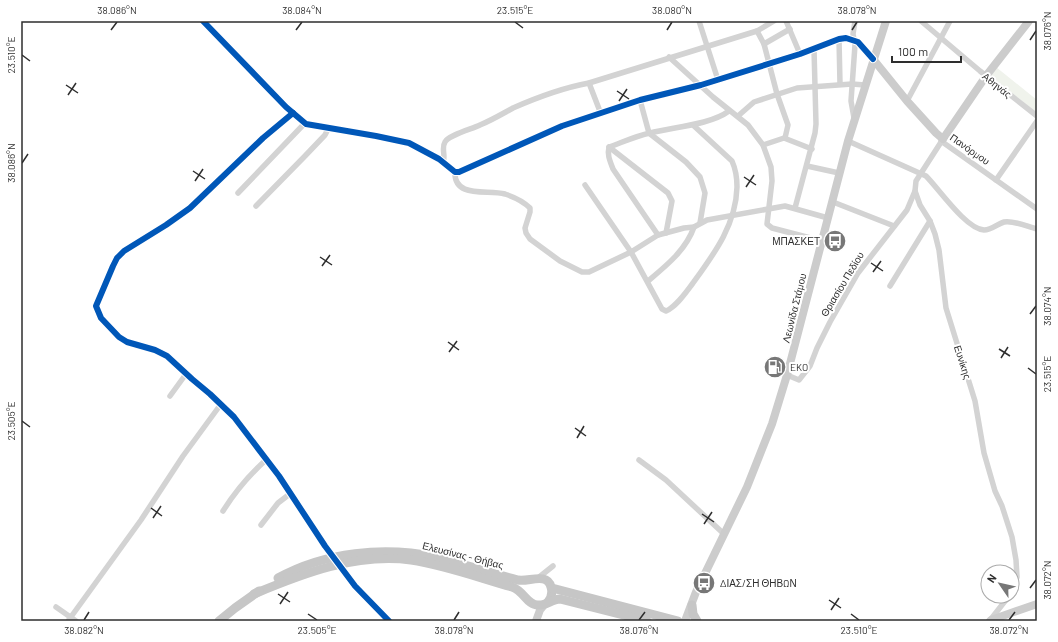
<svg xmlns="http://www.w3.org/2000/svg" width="1058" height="642" viewBox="0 0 1058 642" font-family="Barlow,sans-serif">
	<rect width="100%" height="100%" fill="#fff"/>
	<polygon fill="#f0f3ec" points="996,67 1037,100 1037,113 990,75"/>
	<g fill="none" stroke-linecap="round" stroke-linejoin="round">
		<g stroke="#d3d3d3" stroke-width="5.5">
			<polyline points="203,21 286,107 306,124 376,136 409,143 439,159 455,172 459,172 562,126 640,100 701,85 800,54 839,39 846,38 858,42 873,59"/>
			<polyline points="699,21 718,80"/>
			<polyline points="786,21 800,54"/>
			<polyline points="921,21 980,71 1037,116"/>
			<polyline points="757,31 764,44 777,94 788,125 785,138"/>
			<polyline points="839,39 840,84"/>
			<polyline points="764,44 790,29"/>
			<polyline points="669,57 713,97 748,125 763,145 771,167 772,181 767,224 772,228 822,241"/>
			<polyline points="589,83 601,114"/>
			<polyline points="640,100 649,133 686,162 700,177 705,193 700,223"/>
			<polyline points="907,101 950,21"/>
			<polyline points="293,113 263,138 190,208 166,225 124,251 117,258 113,266 96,306 101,318 119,337 127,342 135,345 161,352 223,406 234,417 279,476 325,546"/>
			<polyline points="738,116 754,102 797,88 852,84 865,85"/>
			<polyline points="854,118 851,101 855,45 853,34 855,21"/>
			<polyline points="943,139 916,181 915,191 920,205 930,221 935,234 939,250 946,308 975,401 984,453 995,491 1002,506 1012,537 1016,560 1017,577 1012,591"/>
			<path d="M 848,141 L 926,176 C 939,189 966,229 984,230 C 992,230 997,224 1004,222 C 1014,220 1028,227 1037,229"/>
			<polyline points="941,141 1037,209"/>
			<polyline points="763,145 784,138 812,149"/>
			<polyline points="609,147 668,193 672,201 666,233"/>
			<path d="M 443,163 C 446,156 441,148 445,142 C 449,135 472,129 480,125 C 492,120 502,114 513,108 C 538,97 562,88 589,83 L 757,31 L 774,21"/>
			<polyline points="807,166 839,173"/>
			<path d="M 455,172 C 454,199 488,189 505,194 C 514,197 523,201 530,208 L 530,212 L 525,228 L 526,233 L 530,239 L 560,261 L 582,272 L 589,272 L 631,252 L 658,235 L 684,228 L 694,227 L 707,220 L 785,206 L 828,218"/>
			<polyline points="996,180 1037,121"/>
			<path d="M 585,185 L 631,252 L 662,309 L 666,311 C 677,306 686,292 693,283 C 714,254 736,225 737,187 C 737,178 736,170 732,161 L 693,125"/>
			<polyline points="238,193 305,123"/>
			<polyline points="833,202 894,226"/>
			<polyline points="256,206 305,156 325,135 328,129"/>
			<polyline points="795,208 815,133 816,124 814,49"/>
			<path d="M 658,235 L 613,169 C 610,161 607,155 609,147 C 623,142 636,136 650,133 C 673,127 710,125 729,111"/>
			<path d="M 648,281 C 666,266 686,250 694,227"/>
			<polyline points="890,286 930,221"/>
			<polyline points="787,375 799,380 810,366 817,348 830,322 858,273 907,210 915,191"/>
			<polyline points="170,396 186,374"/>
			<polyline points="639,460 666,480 724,534"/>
			<path d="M 223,511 C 235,492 249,475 267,459"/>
			<polyline points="261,525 278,503 291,493"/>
			<polyline points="348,577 355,586 389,621"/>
			<polyline points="538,578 553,566"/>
			<polyline points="56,607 76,621"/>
			<polyline points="991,619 1009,596"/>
			<polyline points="68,621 141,520 183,456 221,404"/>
		</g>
		<g stroke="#ccc" stroke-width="8">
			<polyline points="873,59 907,101 936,133 943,139 986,76 1029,21"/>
			<polyline points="536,621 540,610 545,604"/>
			<polyline points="685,621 696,592 747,487 772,424 787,375 848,141 886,21"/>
			<polyline points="990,621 991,620 1037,604"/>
		</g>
		<g stroke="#c6c6c6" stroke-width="9">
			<path d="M 278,578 C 325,552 384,546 436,557 C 463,564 490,573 518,580 C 529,582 547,572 551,587 C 553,593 551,598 548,602"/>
			<polyline points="552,588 678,621"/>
			<path d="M 254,594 C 304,573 356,553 411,560 C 445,565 480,578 512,587 C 524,591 527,605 538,605 C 546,606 552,599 560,599 L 647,621"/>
			<polyline points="692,605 693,614 697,621"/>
			<polyline points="219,621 235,608 259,591"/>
		</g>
		<polyline stroke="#d3d3d3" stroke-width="5.5" points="325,546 348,577"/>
		<g stroke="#fff" stroke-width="8">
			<g id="cycleway">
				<polyline points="203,21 286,107 306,124 376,136 409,143 439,159 455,172 459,172 562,126 640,100 701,85 800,54 839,39 846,38 858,42 873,59"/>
				<polyline points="293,113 263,138 190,208 166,225 124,251 117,258 113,266 96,306 101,318 119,337 127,342 155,350 167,356 192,379 210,394 234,417 279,476 325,546 355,586 389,621"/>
			</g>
		</g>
		<use href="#cycleway" stroke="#0057b8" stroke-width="6"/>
	</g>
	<path fill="none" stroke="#2e2e2e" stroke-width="1.5" d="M 515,22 L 523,28M 111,30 L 117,22M 296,30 L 302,22M 667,30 L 672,22M 852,30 L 857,22M 1030,40 L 1036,31M 22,55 L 30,61M 66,85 L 78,93M 617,91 L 629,99M 68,95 L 76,83M 619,101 L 627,89M 22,163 L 28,154M 193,171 L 205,179M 744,177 L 756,185M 195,181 L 203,169M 746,187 L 754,175M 320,257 L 332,265M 871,263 L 883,271M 322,266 L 330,255M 873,272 L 881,261M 1030,314 L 1036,306M 448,342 L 459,350M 999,349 L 1010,356M 449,352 L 457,341M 1001,358 L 1008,347M 1028,368 L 1036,374M 22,421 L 30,427M 575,428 L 586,436M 577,438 L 584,426M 151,508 L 162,516M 702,514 L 714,522M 153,518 L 161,506M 704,524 L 712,512M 1030,588 L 1036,580M 278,594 L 290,602M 829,600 L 841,608M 280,604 L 288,592M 831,610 L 839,598M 308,614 L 317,620M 851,614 L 859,620M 84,620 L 89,612M 454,620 L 459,612M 639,620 L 645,612M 1009,620 L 1015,612"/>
	<defs>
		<g id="bus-disc" transform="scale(1.15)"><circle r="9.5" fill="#777" stroke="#fff"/><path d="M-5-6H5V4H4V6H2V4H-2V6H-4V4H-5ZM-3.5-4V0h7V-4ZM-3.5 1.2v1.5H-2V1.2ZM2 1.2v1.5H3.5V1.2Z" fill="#fff"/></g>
		<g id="fuel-disc" transform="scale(1.15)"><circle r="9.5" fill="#777" stroke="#fff"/><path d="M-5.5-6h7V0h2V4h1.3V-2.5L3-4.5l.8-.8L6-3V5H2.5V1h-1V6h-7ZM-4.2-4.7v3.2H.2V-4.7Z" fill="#fff"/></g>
	</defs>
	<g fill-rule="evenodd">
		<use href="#bus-disc" x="835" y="241"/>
		<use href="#fuel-disc" x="775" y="367"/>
		<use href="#bus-disc" x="704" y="583"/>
	</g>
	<g text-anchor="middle" stroke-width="4" stroke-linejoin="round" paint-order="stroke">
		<g font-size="10" fill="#2e2e2e" stroke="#fff">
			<text transform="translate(997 85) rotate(38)" y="4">Αθηνάς</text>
			<text transform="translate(970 149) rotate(35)" y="4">Πανόρμου</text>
			<text transform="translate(842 284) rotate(-59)" y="4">Θριασίου Πεδίου</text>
			<text transform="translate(794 308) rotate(-76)" y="4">Λεωνίδα Στάμου</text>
			<text transform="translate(963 362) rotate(72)" y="4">Ευνίκης</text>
			<text transform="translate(463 555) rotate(14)" y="4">Ελευσίνας - Θήβας</text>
		</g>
		<g font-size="10" fill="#2e2e2e" stroke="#fff" text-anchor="start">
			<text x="820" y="245" text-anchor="end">ΜΠΑΣΚΕΤ</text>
			<text x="790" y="371">EKO</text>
			<text x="720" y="587">ΔΙΑΣ/ΣΗ ΘΗΒΩΝ</text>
		</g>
	</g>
	<rect width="1058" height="642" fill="none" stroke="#ffffff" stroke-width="44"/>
	<g transform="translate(1000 584) rotate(304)"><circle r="19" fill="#ffffff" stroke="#ababab"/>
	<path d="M0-3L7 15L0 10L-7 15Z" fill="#777777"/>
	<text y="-6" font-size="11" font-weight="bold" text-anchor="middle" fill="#2e2e2e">N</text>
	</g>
	<path d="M892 56v6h69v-6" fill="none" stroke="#2e2e2e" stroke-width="2"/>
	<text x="898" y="56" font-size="12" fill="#2e2e2e" stroke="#ffffff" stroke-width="3" paint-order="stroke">100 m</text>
	<rect x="22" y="22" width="1014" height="598" fill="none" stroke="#2e2e2e" stroke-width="1.5"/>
	<g font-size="10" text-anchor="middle" fill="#2e2e2e">
		<text x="117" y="14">38.086°N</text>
		<text x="302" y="14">38.084°N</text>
		<text x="515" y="14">23.515°E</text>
		<text x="672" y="14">38.080°N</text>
		<text x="857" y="14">38.078°N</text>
		<text transform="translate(1047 31) rotate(-90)" y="4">38.076°N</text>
		<text transform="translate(11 55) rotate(-90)" y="4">23.510°E</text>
		<text transform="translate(11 163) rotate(-90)" y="4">38.086°N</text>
		<text transform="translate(1047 306) rotate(-90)" y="4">38.074°N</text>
		<text transform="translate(1047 374) rotate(-90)" y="4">23.515°E</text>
		<text transform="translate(11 421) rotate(-90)" y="4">23.505°E</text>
		<text transform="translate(1047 580) rotate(-90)" y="4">38.072°N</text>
		<text x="84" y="634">38.082°N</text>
		<text x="317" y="634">23.505°E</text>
		<text x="454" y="634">38.078°N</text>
		<text x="639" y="634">38.076°N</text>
		<text x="859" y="634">23.510°E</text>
		<text x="1009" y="634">38.072°N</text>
	</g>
</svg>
